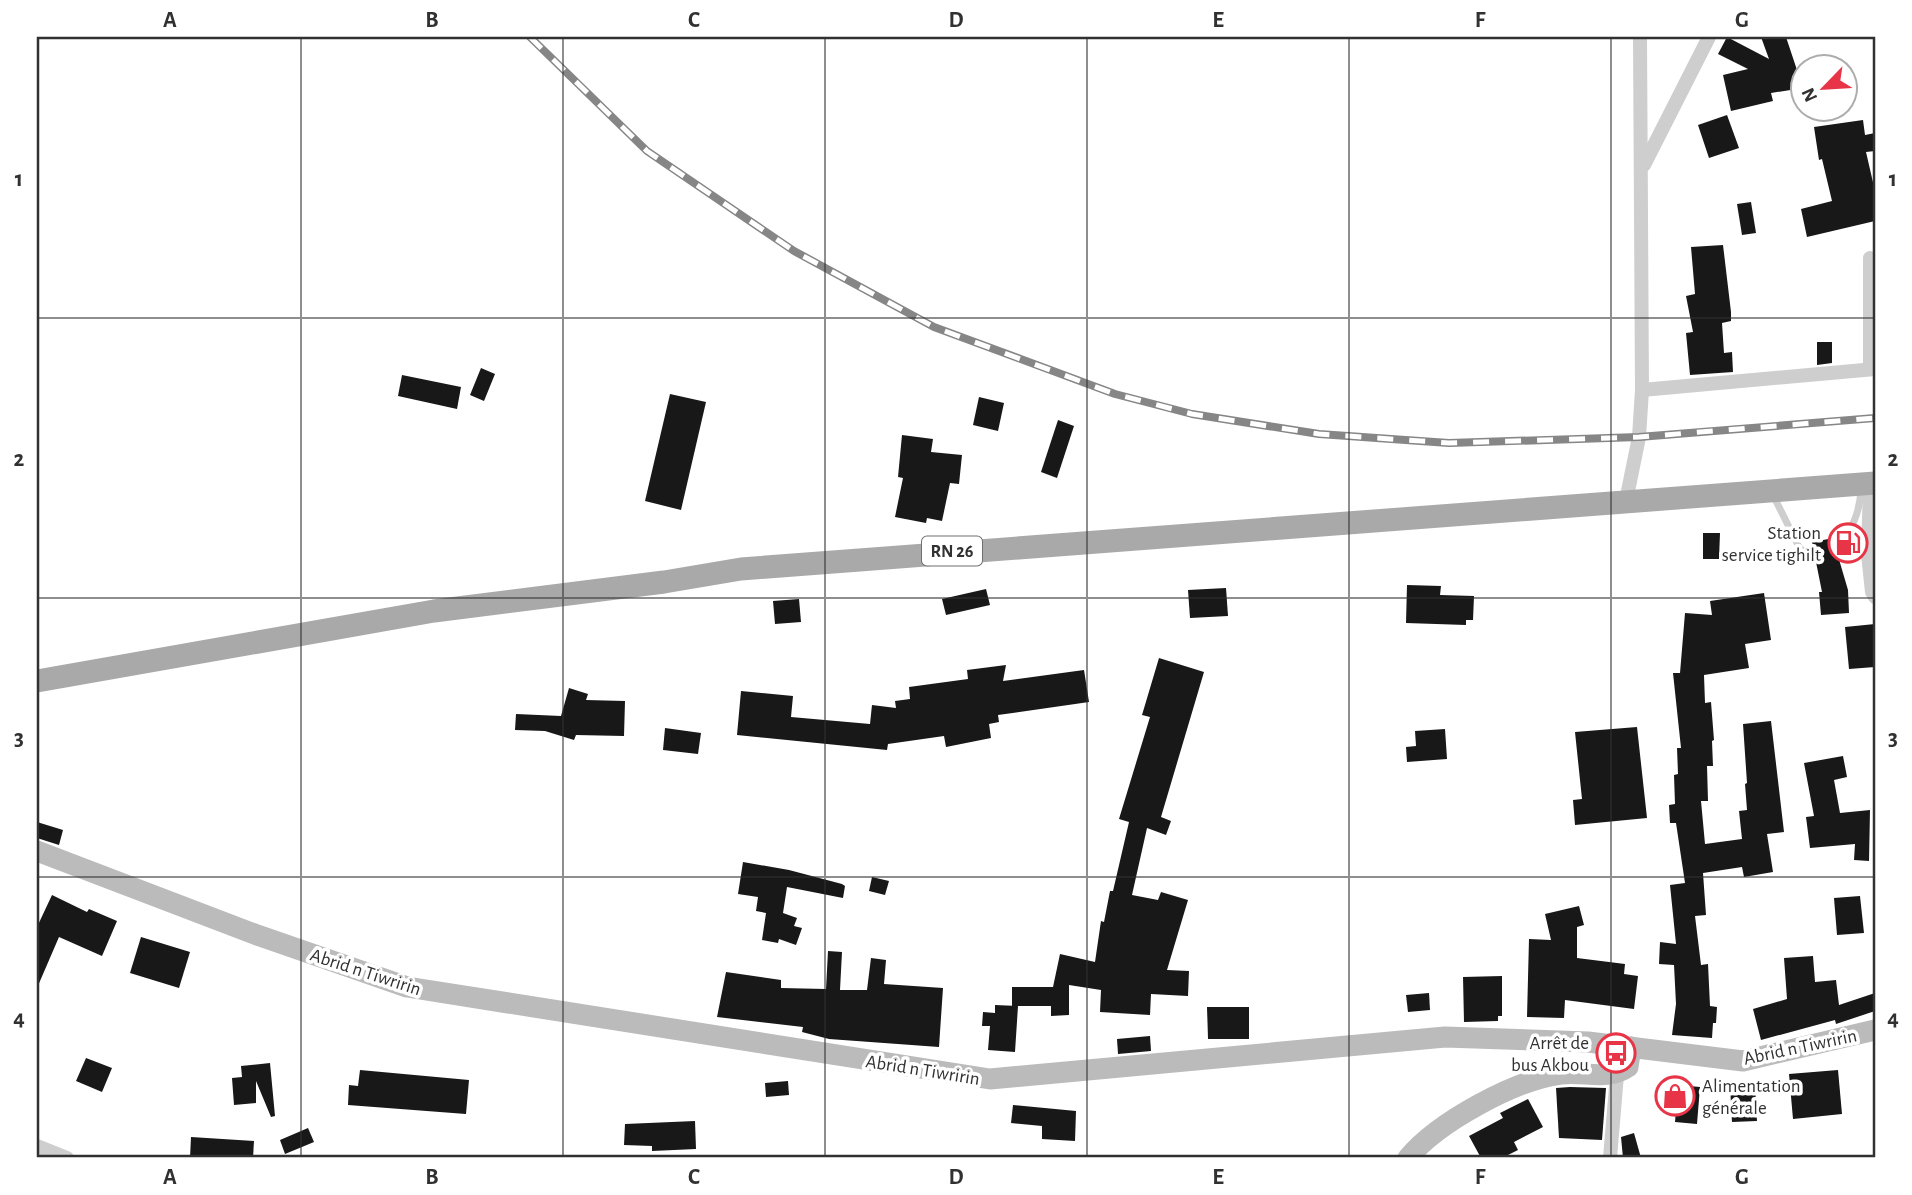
<svg xmlns="http://www.w3.org/2000/svg" width="1912" height="1195" viewBox="0 0 1912 1195" font-family="'Alegreya Sans',sans-serif">
	<rect width="100%" height="100%" fill="#fff"/>
	<g fill="#181818">
		<polygon points="1727,37 1769,59 1761,37 1786,37 1803,88 1771,93 1773,101 1731,111 1723,75 1748,69 1718,54"/>
		<polygon points="1727,115 1739,148 1709,158 1698,125"/>
		<polygon points="1863,120 1865,135 1875,133 1875,151 1866,152 1875,191 1875,221 1807,237 1801,209 1832,201 1822,159 1819,160 1814,127"/>
		<polygon points="1751,202 1756,233 1742,235 1737,204"/>
		<polygon points="1723,245 1731,312 1731,321 1722,323 1724,353 1732,352 1733,372 1690,375 1686,333 1693,332 1686,296 1695,294 1691,247"/>
		<polygon points="1817,342 1832,342 1832,363 1817,365"/>
		<polygon points="481,368 495,374 484,401 470,395"/>
		<polygon points="402,375 461,387 457,409 398,396"/>
		<polygon points="670,394 706,402 681,510 645,501"/>
		<polygon points="979,397 1004,403 998,431 973,425"/>
		<polygon points="1058,420 1074,426 1057,478 1041,472"/>
		<polygon points="902,435 933,439 931,452 962,455 959,484 950,483 942,521 927,518 926,523 895,517 903,478 898,477"/>
		<polygon points="1703,533 1720,533 1719,559 1703,559"/>
		<polygon points="1834,538 1830,552 1838,556 1848,590 1849,613 1821,615 1819,592 1822,592 1816,562 1821,555 1814,549 1812,542"/>
		<polygon points="1407,585 1441,586 1440,595 1474,596 1473,620 1466,620 1466,625 1406,623"/>
		<polygon points="1226,588 1228,616 1190,618 1188,590"/>
		<polygon points="986,589 990,605 946,615 942,599"/>
		<polygon points="1764,593 1771,640 1745,644 1749,668 1704,675 1705,703 1711,702 1714,740 1712,741 1713,766 1707,766 1708,801 1701,801 1705,844 1742,839 1739,811 1747,810 1745,784 1747,783 1743,724 1771,721 1784,832 1767,834 1773,872 1744,877 1742,867 1703,873 1706,915 1695,916 1701,965 1708,964 1710,1006 1717,1007 1716,1023 1713,1023 1712,1038 1672,1035 1676,1004 1674,965 1659,964 1660,942 1676,944 1670,885 1685,883 1676,823 1670,823 1669,805 1675,804 1674,775 1678,774 1677,748 1681,748 1673,673 1680,673 1685,613 1712,615 1710,601"/>
		<polygon points="799,599 801,622 775,624 773,601"/>
		<polygon points="1875,624 1875,667 1849,669 1845,627"/>
		<polygon points="1159,658 1204,672 1161,817 1171,821 1166,835 1147,828 1132,895 1158,900 1161,892 1188,900 1167,970 1189,971 1188,996 1151,994 1150,1015 1100,1012 1101,990 1069,985 1069,1015 1051,1016 1051,1006 1012,1006 1012,987 1053,987 1060,954 1095,962 1101,921 1104,922 1110,891 1113,891 1129,822 1119,819 1150,717 1142,715"/>
		<polygon points="1006,665 1003,681 1084,670 1089,702 998,715 999,722 989,724 991,738 946,747 944,736 888,744 887,750 737,735 741,691 793,696 791,717 870,724 872,705 896,708 895,701 910,699 909,687 968,679 967,670"/>
		<polygon points="569,688 588,694 586,700 625,701 624,736 576,735 574,740 545,731 515,730 516,714 561,716"/>
		<polygon points="1637,727 1647,818 1575,825 1573,800 1582,799 1575,732"/>
		<polygon points="665,728 701,733 698,754 663,750"/>
		<polygon points="1445,729 1447,759 1407,762 1406,747 1416,746 1415,731"/>
		<polygon points="1843,756 1847,777 1834,780 1840,813 1870,810 1869,861 1854,860 1855,844 1810,848 1806,817 1814,816 1804,763"/>
		<polygon points="37,822 63,830 59,845 37,838"/>
		<polygon points="743,862 789,870 842,884 845,886 843,898 787,887 783,913 797,918 794,926 802,928 796,945 779,939 778,943 762,940 766,913 756,911 758,897 738,894"/>
		<polygon points="872,877 889,881 885,895 869,891"/>
		<polygon points="52,895 87,912 89,909 117,921 102,956 59,937 37,988 37,927"/>
		<polygon points="1860,896 1864,933 1837,935 1834,898"/>
		<polygon points="1579,906 1584,925 1577,927 1577,958 1625,964 1624,974 1638,976 1634,1009 1565,1000 1564,1018 1527,1017 1529,939 1551,940 1545,914"/>
		<polygon points="141,937 190,952 179,988 130,973"/>
		<polygon points="828,951 842,952 840,990 867,990 871,958 886,960 884,984 943,988 939,1047 829,1039 802,1032 803,1027 717,1017 726,972 781,980 781,988 826,989"/>
		<polygon points="1813,956 1815,982 1836,980 1839,1005 1875,993 1875,1011 1836,1024 1835,1020 1761,1040 1753,1009 1787,999 1784,958"/>
		<polygon points="1502,976 1502,1016 1498,1016 1498,1021 1464,1022 1463,977"/>
		<polygon points="1429,993 1430,1010 1408,1012 1406,995"/>
		<polygon points="995,1005 1018,1006 1015,1052 988,1050 990,1026 982,1026 983,1012 995,1013"/>
		<polygon points="1207,1007 1249,1007 1249,1039 1208,1039"/>
		<polygon points="1150,1036 1151,1051 1118,1054 1117,1039"/>
		<polygon points="86,1058 112,1068 102,1092 76,1081"/>
		<polygon points="270,1063 275,1116 271,1117 256,1081 256,1103 234,1105 232,1078 242,1077 241,1066"/>
		<polygon points="360,1070 469,1080 466,1114 348,1105 349,1085 358,1086"/>
		<polygon points="1838,1070 1842,1114 1793,1119 1789,1074"/>
		<polygon points="788,1081 789,1095 766,1097 765,1083"/>
		<polygon points="1678,1085 1700,1087 1697,1124 1675,1122"/>
		<polygon points="1755,1085 1757,1121 1732,1122 1730,1086"/>
		<polygon points="1570,1087 1606,1088 1602,1140 1559,1138 1556,1088"/>
		<polygon points="1528,1099 1543,1127 1514,1142 1518,1150 1502,1158 1481,1158 1469,1136 1503,1118 1500,1113"/>
		<polygon points="1013,1105 1076,1111 1075,1141 1042,1139 1042,1126 1011,1123"/>
		<polygon points="695,1121 696,1149 652,1151 652,1146 624,1145 625,1124"/>
		<polygon points="308,1128 314,1142 285,1154 280,1140"/>
		<polygon points="1634,1133 1641,1158 1623,1158 1621,1137"/>
		<polygon points="191,1137 254,1141 253,1158 190,1158"/>
	</g>
	<g fill="none" stroke-linecap="round" stroke-linejoin="round">
		<g stroke="#cecece" stroke-width="7">
			<polyline points="1773,495 1800,549 1815,556"/>
			<path d="M 1836,550 C 1852,528 1860,515 1861,488"/>
		</g>
		<g stroke="#cecece" stroke-width="14">
			<polyline points="1644,165 1709,37"/>
			<polyline points="1870,258 1870,369"/>
			<polyline points="1642,390 1875,369"/>
			<polyline points="1870,483 1868,554 1872,592 1875,597"/>
			<polyline points="1626,501 1639,437 1642,390 1640,37"/>
			<polyline points="37,1146 67,1158"/>
			<polyline points="1610,1158 1617,1075"/>
		</g>
		<g stroke="#bbb" stroke-width="21">
			<polyline points="37,851 257,935 407,987 990,1079 1445,1037 1588,1042 1743,1061 1875,1030"/>
			<path d="M 1408,1158 C 1438,1122 1515,1080 1561,1074 C 1584,1071 1608,1081 1628,1067 L 1631,1047"/>
		</g>
		<polyline stroke="#a9a9a9" stroke-width="23" points="37,681 434,611 664,582 741,569 1875,483"/>
		<g stroke="#868686" stroke-width="8">
			<polyline id="rail" points="530,37 647,151 794,251 934,327 1115,394 1192,414 1319,434 1449,443 1639,437 1875,418"/>
		</g>
		<use href="#rail" stroke="#fff" stroke-width="5" stroke-dasharray="16" stroke-linecap="butt"/>
	</g>
	<path fill="none" stroke="#313131" stroke-width="2" stroke-opacity="0.55" d="M 301,37 L 301,1158M 563,37 L 563,1158M 825,37 L 825,1158M 1087,37 L 1087,1158M 1349,37 L 1349,1158M 1611,37 L 1611,1158M 37,318 L 1875,318M 37,598 L 1875,598M 37,877 L 1875,877"/>
	<defs>
		<g id="fuel-ring" transform="scale(2.0125)"><circle r="9.5" fill="#fff" stroke="#e83447" stroke-width="1.5"/><path d="M-5.5-6h7V0h2V4h1.3V-2.5L3-4.5l.8-.8L6-3V5H2.5V1h-1V6h-7ZM-4.2-4.7v3.2H.2V-4.7Z" fill="#e83447"/></g>
		<g id="bus-ring" transform="scale(2.0125)"><circle r="9.5" fill="#fff" stroke="#e83447" stroke-width="1.5"/><path d="M-5-6H5V4H4V6H2V4H-2V6H-4V4H-5ZM-3.5-4V0h7V-4ZM-3.5 1.2v1.5H-2V1.2ZM2 1.2v1.5H3.5V1.2Z" fill="#e83447"/></g>
		<g id="shop-ring" transform="scale(2.0125)"><circle r="9.5" fill="#fff" stroke="#e83447" stroke-width="1.5"/><path d="M-5-2.5h2.3a2.7 3.5 0 0 1 5.4 0H5L5.5 6h-11ZM-1.5-2.5h3a1.5 2.3 0 0 0-3 0Z" fill="#e83447"/></g>
	</defs>
	<g fill-rule="evenodd">
		<use href="#fuel-ring" x="1848" y="543"/>
		<use href="#bus-ring" x="1616" y="1053"/>
		<use href="#shop-ring" x="1675" y="1096"/>
	</g>
	<g text-anchor="middle" stroke-width="7" stroke-linejoin="round" paint-order="stroke">
		<rect fill="#fff" stroke="#6f6f6f" stroke-width="2" x="922" y="536.5" width="60" height="29" rx="5"/>
		<g font-size="18" font-weight="bold" fill="#313131">
			<text x="952" y="557">RN 26</text>
		</g>
		<g font-size="19" fill="#313131" stroke="#fff" text-anchor="end">
			<text x="1821" y="539">Station<tspan x="1821" dy="22">service tighilt</tspan></text>
			<text x="1589" y="1049">Arrêt de<tspan x="1589" dy="22">bus Akbou</tspan></text>
			<text x="1702" y="1092" text-anchor="start">Alimentation<tspan x="1702" dy="22">générale</tspan></text>
		</g>
		<g font-size="19" fill="#313131" stroke="#fff">
			<text transform="translate(366 971) rotate(18)" y="7">Abrid n Tiwririn</text>
			<text transform="translate(1800 1046) rotate(-12)" y="7">Abrid n Tiwririn</text>
			<text transform="translate(923 1069) rotate(9)" y="7">Abrid n Tiwririn</text>
		</g>
	</g>
	<rect width="1912" height="1195" fill="none" stroke="#ffffff" stroke-width="77"/>
	<g transform="translate(1824 88) rotate(245)"><circle r="33" fill="#ffffff" stroke="#adadad" stroke-width="2"/>
	<path d="M0-5L12 26L0 18L-12 26Z" fill="#e83447"/>
	<text y="-10" font-size="19" font-weight="bold" text-anchor="middle" fill="#313131">N</text>
	</g>
	<rect x="38" y="38" width="1836" height="1118" fill="none" stroke="#313131" stroke-width="2.5"/>
	<g font-size="23" text-anchor="middle" font-weight="bold" fill="#313131">
		<text x="170" y="27">A</text>
		<text x="432" y="27">B</text>
		<text x="694" y="27">C</text>
		<text x="956" y="27">D</text>
		<text x="1218" y="27">E</text>
		<text x="1480" y="27">F</text>
		<text x="1742" y="27">G</text>
		<text x="19" y="186">1</text>
		<text x="1893" y="186">1</text>
		<text x="19" y="466">2</text>
		<text x="1893" y="466">2</text>
		<text x="19" y="745">3</text>
		<text x="1893" y="745">3</text>
		<text x="19" y="1025">4</text>
		<text x="1893" y="1025">4</text>
		<text x="170" y="1184">A</text>
		<text x="432" y="1184">B</text>
		<text x="694" y="1184">C</text>
		<text x="956" y="1184">D</text>
		<text x="1218" y="1184">E</text>
		<text x="1480" y="1184">F</text>
		<text x="1742" y="1184">G</text>
	</g>
</svg>
